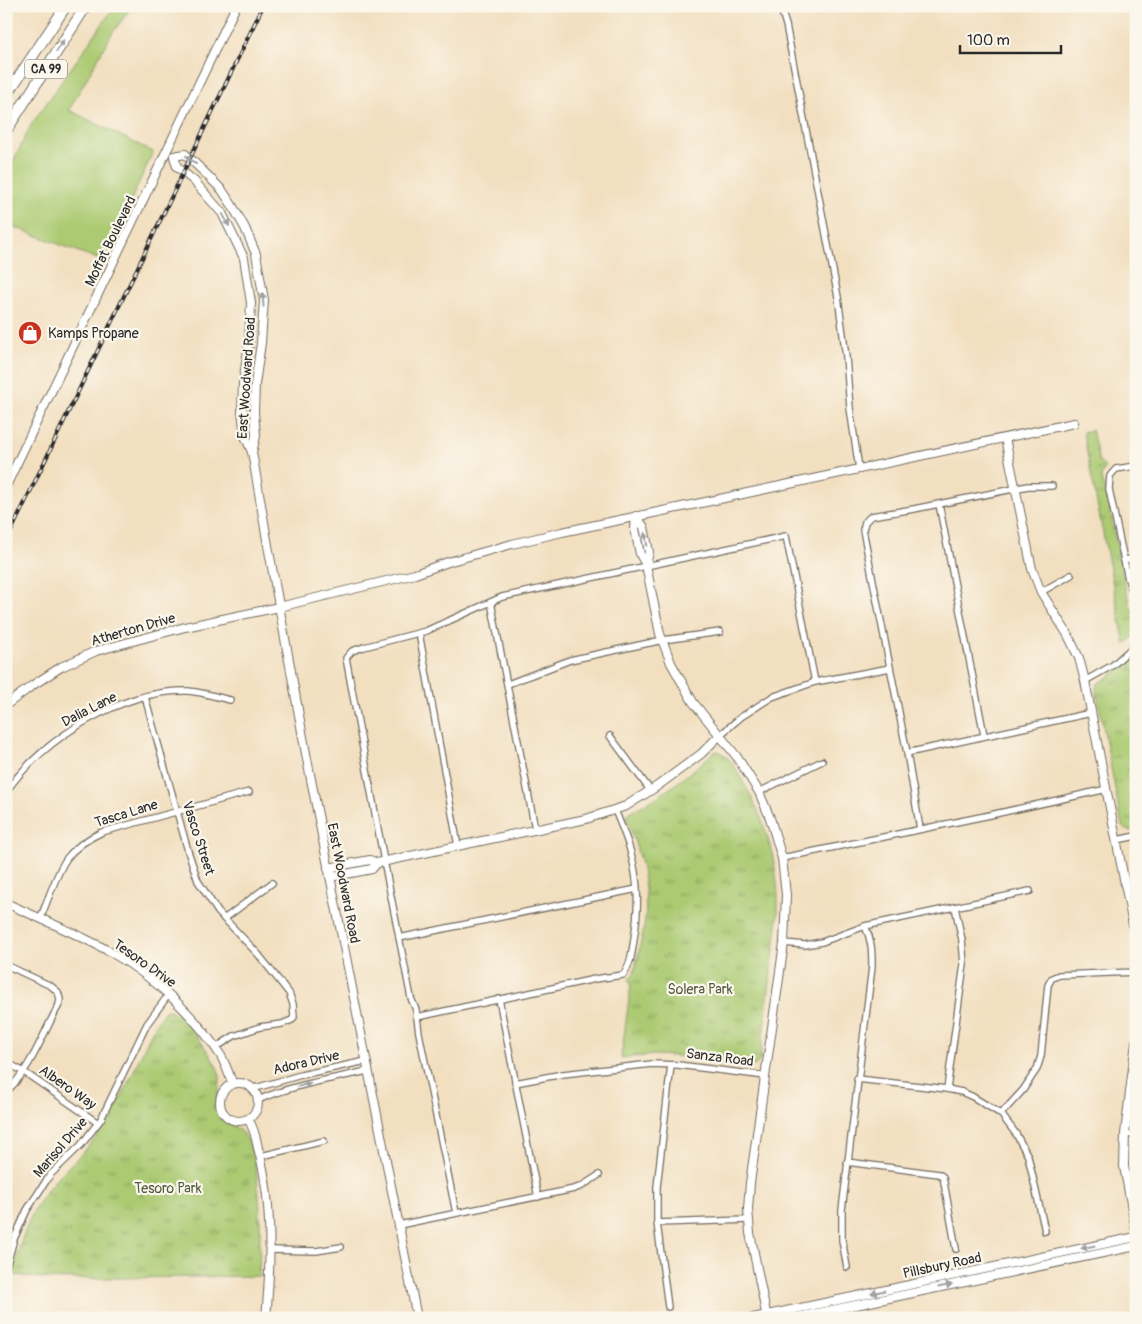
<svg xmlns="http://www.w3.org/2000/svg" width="1142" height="1324" viewBox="0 0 1142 1324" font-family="Pangolin,sans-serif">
	<defs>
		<pattern id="park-tufts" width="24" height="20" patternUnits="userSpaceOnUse" patternTransform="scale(1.25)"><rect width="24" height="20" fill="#abca72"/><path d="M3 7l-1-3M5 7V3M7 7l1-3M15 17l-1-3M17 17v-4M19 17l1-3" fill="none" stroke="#8ba45e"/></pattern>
	</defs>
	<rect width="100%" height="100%" fill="#fbf7ec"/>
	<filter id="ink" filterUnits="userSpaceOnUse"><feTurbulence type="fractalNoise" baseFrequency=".02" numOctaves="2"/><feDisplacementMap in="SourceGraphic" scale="10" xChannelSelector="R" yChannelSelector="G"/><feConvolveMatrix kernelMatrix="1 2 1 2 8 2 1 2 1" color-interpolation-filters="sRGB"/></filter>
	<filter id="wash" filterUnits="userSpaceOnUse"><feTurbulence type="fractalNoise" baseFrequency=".0096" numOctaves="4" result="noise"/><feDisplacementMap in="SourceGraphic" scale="20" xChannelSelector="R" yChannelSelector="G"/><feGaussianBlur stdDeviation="1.12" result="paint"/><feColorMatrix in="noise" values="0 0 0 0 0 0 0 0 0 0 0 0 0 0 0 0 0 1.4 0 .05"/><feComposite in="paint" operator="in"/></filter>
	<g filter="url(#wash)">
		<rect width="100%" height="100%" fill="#f2dfc0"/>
		<polygon fill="#abca72" stroke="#6b7a4e" points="115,6 132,6 111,35 69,110 153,152 103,261 6,224 6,176 31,125"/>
		<g fill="url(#park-tufts)" stroke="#6b7a4e">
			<polygon points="1092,430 1099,462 1105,467 1101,477 1102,482 1108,499 1126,591 1130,600 1128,601 1136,616 1136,634 1125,645 1083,432"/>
			<path d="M 1136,654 L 1136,830 C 1130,831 1126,832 1122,826 L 1096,689 L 1097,684 C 1112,676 1124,666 1136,654 Z"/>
			<path d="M 717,751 C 727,752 739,773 743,782 C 764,817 776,856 778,897 C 779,918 775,938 773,958 C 769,992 764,1026 760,1060 L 758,1063 L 753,1066 L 676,1056 L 655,1055 L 621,1058 L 631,985 L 629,979 L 634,973 C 637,958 641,943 644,927 C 650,891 640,854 627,820 L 627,815 L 629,812 C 661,798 688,775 714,752 Z"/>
			<path d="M 170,1010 C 183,1014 218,1062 220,1076 C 221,1088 214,1099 218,1110 C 223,1124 240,1126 247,1139 C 251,1147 253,1156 255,1165 C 262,1201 260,1238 259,1276 L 51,1279 L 13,1275 C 19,1242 30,1210 52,1184 C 70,1164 91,1147 106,1124 C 127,1092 139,1055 157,1022 L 165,1011 Z"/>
		</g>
	</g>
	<g filter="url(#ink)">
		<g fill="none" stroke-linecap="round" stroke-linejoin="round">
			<g stroke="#716a5f" stroke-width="8">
				<g id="street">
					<polyline points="780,6 786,25 838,297 846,357 850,408 859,469"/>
					<polyline points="1136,466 1116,469 1110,476 1109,489 1128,579 1136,601"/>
					<polyline points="939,504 984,735"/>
					<polyline points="1124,560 1136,558"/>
					<polyline points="1041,592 1071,575"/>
					<polyline points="491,602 535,829"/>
					<polyline points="419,633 458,846"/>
					<polyline points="1085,681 1113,665 1136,644"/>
					<polyline points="508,684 570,660 663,640 720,632"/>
					<polyline points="145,697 188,851 198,881 218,912 258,954 289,993 293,1004 294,1017 292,1020 282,1024 260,1027 234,1036 215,1048"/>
					<polyline points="610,736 650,790"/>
					<polyline points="719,736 741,717 772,697 815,682 890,668"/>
					<polyline points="907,753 1091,713"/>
					<path d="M 6,792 C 42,739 123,689 188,691 C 202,692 217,697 230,700"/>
					<polyline points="759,792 822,761"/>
					<polyline points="920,829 907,753 863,530 865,522 871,516 914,509 1028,486 1052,486"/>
					<polyline points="1117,840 1136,836"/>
					<polyline points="782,858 990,815 1107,789"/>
					<path d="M 40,919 C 48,901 56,873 67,858 C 76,846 89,838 102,832 L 249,792"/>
					<polyline points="224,919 272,883"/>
					<polyline points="399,938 637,889"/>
					<polyline points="784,943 805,945 822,942 865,926 1030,891"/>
					<path d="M 6,965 L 51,986 L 58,992 L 60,999 L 59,1005 C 42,1035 32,1068 6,1092"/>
					<polyline points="499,999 538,1197"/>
					<path d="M 417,1017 L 595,979 L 623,975 C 631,965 632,952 634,939 C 639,907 639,881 630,850 C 626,836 620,823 615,810"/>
					<polyline points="6,1062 24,1072 98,1123"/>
					<polyline points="671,1065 657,1187 657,1223 749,1220"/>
					<polyline points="857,1079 947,1089 962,1092 973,1097 1001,1114 1023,1090 1037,1069 1041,1056 1048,985 1052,978 1059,975 1136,972"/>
					<polyline points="515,1083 563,1074 652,1064 678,1065 766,1076"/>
					<polyline points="252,1088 259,1087 301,1075 366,1061"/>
					<polyline points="947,1089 964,964 962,940 955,907"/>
					<path d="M 258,1100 C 293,1085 331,1079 368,1071"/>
					<polyline points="1001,1114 1016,1134 1028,1156 1045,1231"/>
					<polyline points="1125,1134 1136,1135"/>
					<polyline points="261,1156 324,1141"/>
					<polyline points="847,1162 939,1174 943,1177 956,1249"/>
					<polyline points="456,1213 419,1033 416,1010 411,998 384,861 346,658 352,651 364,647 426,631 502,597 786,536 815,682"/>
					<polyline points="657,1223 668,1307"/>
					<polyline points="399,1225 574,1189 582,1186 599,1175"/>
					<polyline points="269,1250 316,1251 341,1247"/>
					<polyline points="6,1267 14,1239 27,1210 50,1175 81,1145 101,1119 147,1024 169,994"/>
					<path d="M 847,1267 L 842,1240 L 842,1210 L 872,967 C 872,951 872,941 865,926"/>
				</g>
			</g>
			<g stroke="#716a5f" stroke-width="10">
				<g id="secondary">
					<polyline points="174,156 177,167 194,181 222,213 244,258 251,303 249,343 243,383 242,411 245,436 252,452 267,540 307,759 417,1318"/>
					<polyline points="174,156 185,154 203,171 222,190 232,205 245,228 256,254 264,300 261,343 255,384 254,412 256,436 252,452"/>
					<polyline points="1005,438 1032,569 1041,592 1068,635 1079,658 1085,681 1136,940"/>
					<polyline points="6,486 236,6"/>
					<polyline points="636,516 635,529 640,554 646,565 660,634 671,663 693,702 737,757 759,792 770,818 782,858 786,895 784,943 750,1183 748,1209 750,1233 767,1318"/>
					<polyline points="636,516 644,527 649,552 646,565"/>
					<polyline points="6,705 33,685 61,667 96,651 185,627 279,607 415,574 448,562 512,544 562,532 701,503 1074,423"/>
					<polyline points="328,868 370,860 377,863 586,819 626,806 656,787 701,754 719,736"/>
					<polyline points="330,877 372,869 377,863"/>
					<path d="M 6,903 C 42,920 80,934 114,954 C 155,978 195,1015 221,1056 C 226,1065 229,1075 233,1084"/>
					<polyline points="1136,1042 1125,1134 1124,1166 1136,1230"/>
					<circle cx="239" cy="1102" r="19"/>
					<path d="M 248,1119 C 254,1128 256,1137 258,1148 C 273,1200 271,1264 266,1318"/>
					<polyline points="753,1318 1136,1237"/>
					<polyline points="794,1318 1136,1246"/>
				</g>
			</g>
			<g stroke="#716a5f" stroke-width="12">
				<g id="highway">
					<polyline points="6,96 66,6"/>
					<polyline points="6,131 86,6"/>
				</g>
			</g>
			<use href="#street" stroke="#fff" stroke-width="5.5"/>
			<use href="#secondary" stroke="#fff" stroke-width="8"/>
			<use href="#highway" stroke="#fff" stroke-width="10"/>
			<g stroke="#2b2b2b" stroke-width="4">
				<polyline id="rail" points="6,542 263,6"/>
			</g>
			<use href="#rail" stroke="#fbf7ec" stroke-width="2" stroke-dasharray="5.5" stroke-linecap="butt"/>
		</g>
		<defs><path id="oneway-solid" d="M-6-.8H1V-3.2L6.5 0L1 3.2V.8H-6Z" transform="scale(1.25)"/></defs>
		<g fill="#a0a0a0">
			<use href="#oneway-solid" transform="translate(60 46) rotate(-58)"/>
			<use href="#oneway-solid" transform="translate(191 160) rotate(-140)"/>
			<use href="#oneway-solid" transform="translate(226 220) rotate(62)"/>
			<use href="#oneway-solid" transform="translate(263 300) rotate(-94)"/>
			<use href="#oneway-solid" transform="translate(646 539) rotate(-100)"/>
			<use href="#oneway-solid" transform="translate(304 1085) rotate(-14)"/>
			<use href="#oneway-solid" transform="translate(1088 1247) rotate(168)"/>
			<use href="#oneway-solid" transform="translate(945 1286) rotate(-12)"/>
			<use href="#oneway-solid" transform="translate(878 1292) rotate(168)"/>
		</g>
	</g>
	<defs>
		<g id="shop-disc" transform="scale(1.25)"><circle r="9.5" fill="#c8321e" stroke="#fbf7ec"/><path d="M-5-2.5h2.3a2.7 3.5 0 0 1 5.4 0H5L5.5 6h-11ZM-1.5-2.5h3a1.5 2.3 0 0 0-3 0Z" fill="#fff"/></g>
	</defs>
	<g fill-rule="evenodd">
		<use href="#shop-disc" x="30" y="333"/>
	</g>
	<g text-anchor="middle" stroke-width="4.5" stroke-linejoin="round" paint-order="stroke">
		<rect fill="#fbf7ec" stroke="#696865" stroke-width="1" x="25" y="59.5" width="42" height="19" rx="4"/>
		<g font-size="12" font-weight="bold" fill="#2b2b2b">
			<text x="46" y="73">CA 99</text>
		</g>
		<g font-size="14" fill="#2b2b2b" stroke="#fbf7ec">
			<text transform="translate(110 241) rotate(-64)" y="5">Moffat Boulevard</text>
			<text transform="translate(246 378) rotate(-86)" y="5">East Woodward Road</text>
			<text transform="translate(133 629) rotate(-16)" y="5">Atherton Drive</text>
			<text transform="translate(89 709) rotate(-27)" y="5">Dalia Lane</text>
			<text transform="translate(126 813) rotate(-17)" y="5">Tasca Lane</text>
			<text transform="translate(199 838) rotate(72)" y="5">Vasco Street</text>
			<text transform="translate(344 883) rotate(79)" y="5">East Woodward Road</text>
			<text transform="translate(145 963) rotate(35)" y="5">Tesoro Drive</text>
			<text transform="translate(720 1057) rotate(7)" y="5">Sanza Road</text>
			<text transform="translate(306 1062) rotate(-13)" y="5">Adora Drive</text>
			<text transform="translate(68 1087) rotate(35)" y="5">Albero Way</text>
			<text transform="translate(60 1147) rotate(-49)" y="5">Marisol Drive</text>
			<text transform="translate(942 1265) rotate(-12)" y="5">Pillsbury Road</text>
		</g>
		<g font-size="14" fill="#2b2b2b" stroke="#fbf7ec" text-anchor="start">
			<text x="48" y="338">Kamps Propane</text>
		</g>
		<g font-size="14" fill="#515b40" stroke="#fbf7ec">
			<text x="700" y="994">Solera Park</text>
			<text x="168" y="1193">Tesoro Park</text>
		</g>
	</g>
	<rect width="1142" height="1324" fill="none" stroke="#fbf7ec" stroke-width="25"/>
	<path d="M960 45v8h101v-8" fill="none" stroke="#2b2b2b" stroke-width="2.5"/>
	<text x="967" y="45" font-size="15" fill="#2b2b2b" stroke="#fbf7ec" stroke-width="4" paint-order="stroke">100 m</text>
</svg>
